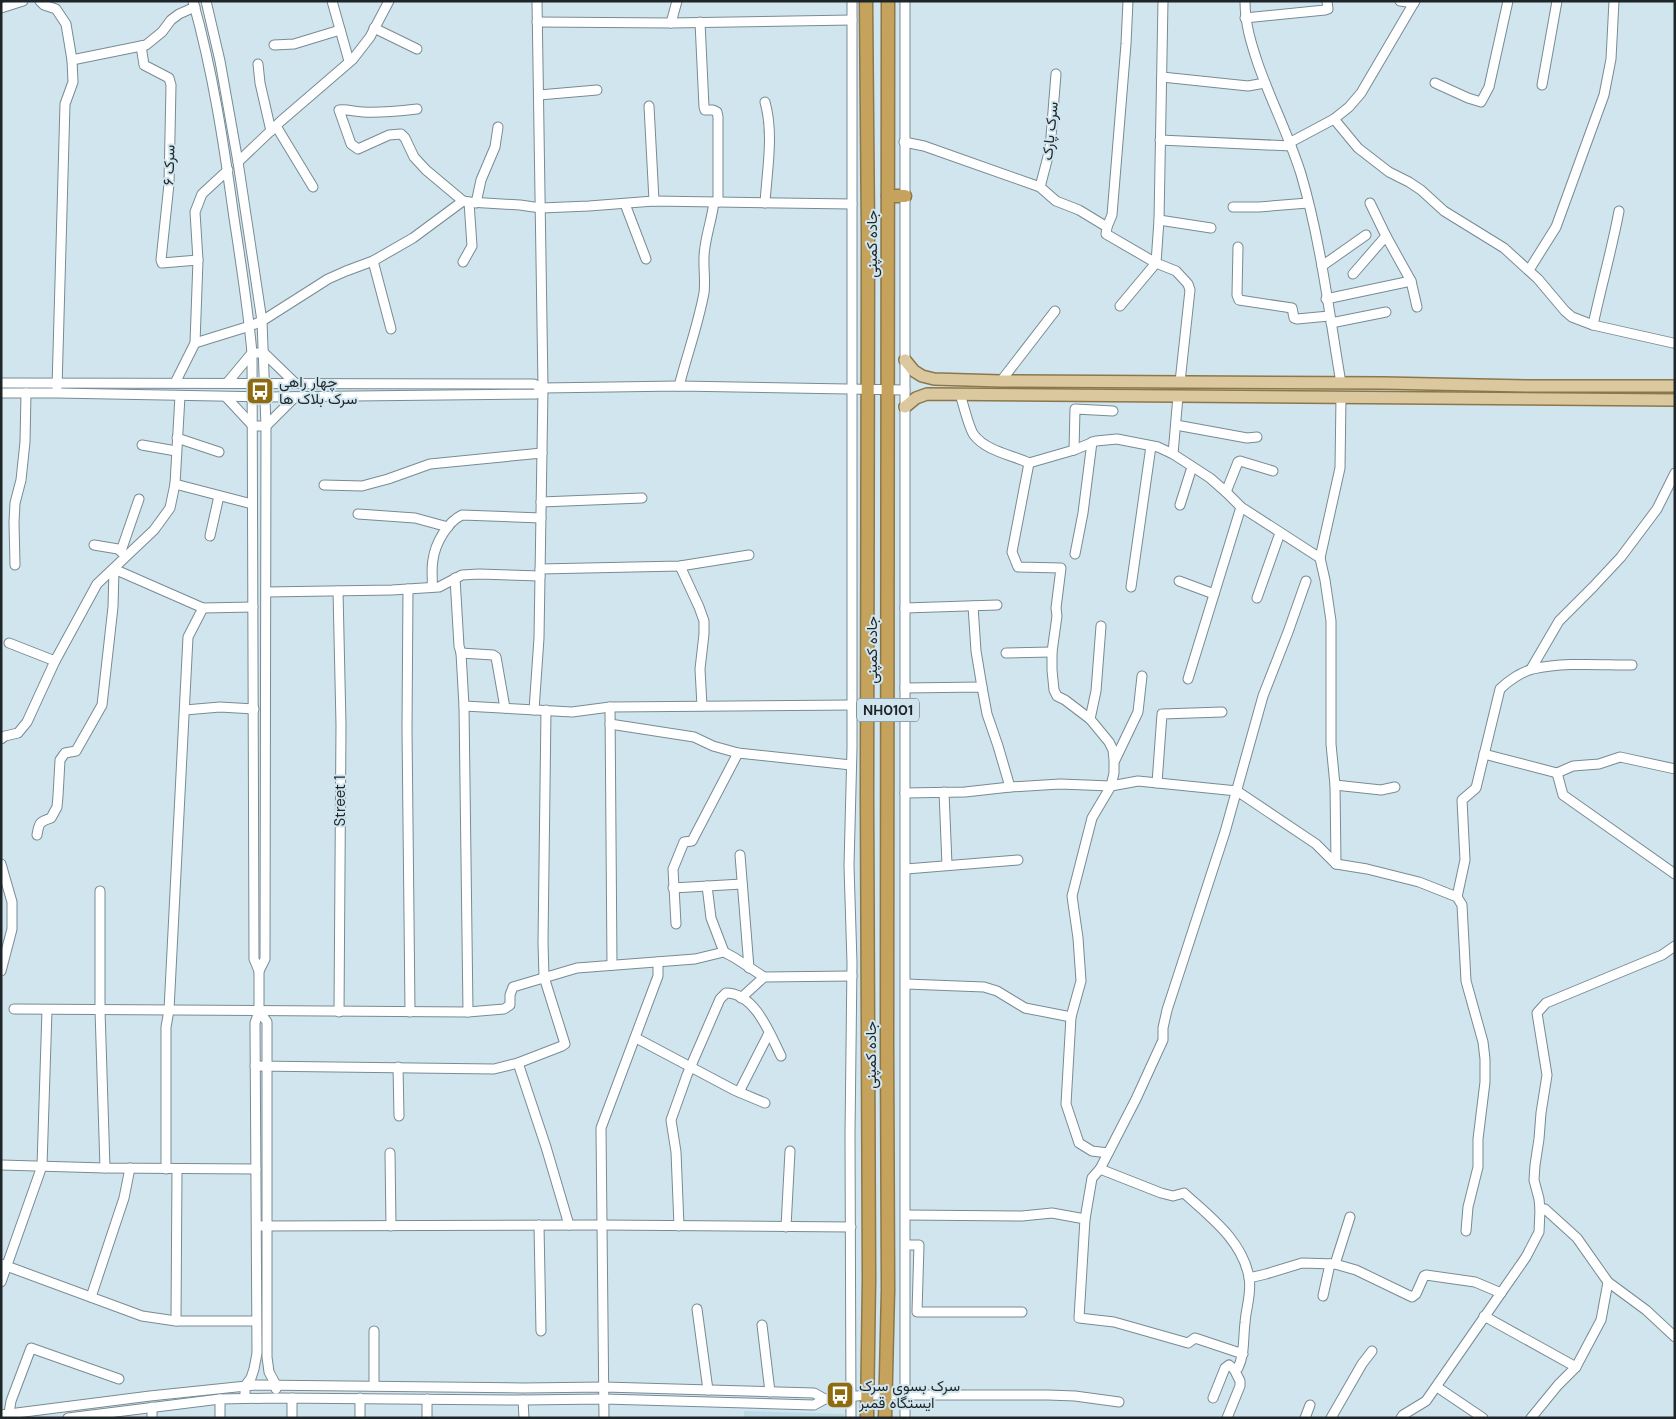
<svg xmlns="http://www.w3.org/2000/svg" width="1676" height="1419" viewBox="0 0 1676 1419" font-family="'DM Sans',Vazirmatn,sans-serif">
	<rect width="100%" height="100%" fill="#d1e5ef"/>
	<polygon fill="#bedae7" points="744,1411 844,1414 844,1418 744,1418"/>
	<g fill="none" stroke-linecap="round" stroke-linejoin="round">
		<g stroke="#788b94" stroke-width="11">
			<g id="minor">
				<polyline points="40,1 44,5 56,9 66,24 72,60 73,82 65,104 57,388"/>
				<path d="M 193,1 C 213,72 224,145 234,218 C 241,263 248,308 252,353 L 254,959 L 259,971 L 259,1011 L 255,1023 L 257,1353 L 254,1369 L 251,1378 L 245,1386 L 245,1398"/>
				<polyline points="206,1 220,61 238,162 262,321 266,426 265,959 259,971"/>
				<polyline points="332,1 349,61"/>
				<polyline points="905,1 905,1418"/>
				<polyline points="1128,1 1126,44 1112,215 1107,227 1106,234 1156,263 1176,271 1188,284 1190,290 1180,382"/>
				<path d="M 1245,1 C 1245,24 1251,43 1258,64 C 1271,101 1289,136 1301,174 C 1321,242 1329,313 1341,383"/>
				<polyline points="1400,1 1414,3"/>
				<polyline points="1,8 23,1"/>
				<polyline points="1245,18 1325,10 1328,9 1327,1"/>
				<polyline points="537,22 671,23 852,20"/>
				<polyline points="700,22 704,107 705,110 713,110 717,112 718,117 718,202"/>
				<polyline points="671,23 677,1"/>
				<polyline points="374,28 417,49"/>
				<polyline points="274,45 294,44 340,30"/>
				<polyline points="141,46 144,65 169,78 171,85 169,184 161,260 162,263 198,260"/>
				<polyline points="72,60 146,45 162,32 171,20 179,14 195,7"/>
				<polyline points="258,64 260,83 271,131"/>
				<polyline points="1162,77 1248,86 1265,83"/>
				<polyline points="1435,83 1468,98 1481,102 1489,87 1508,1"/>
				<polyline points="1542,85 1557,1"/>
				<polyline points="539,95 597,90"/>
				<polyline points="649,106 654,201"/>
				<path d="M 417,109 C 399,111 381,113 363,112 C 355,112 348,109 339,110 L 351,144 L 358,149 L 389,135 L 401,134 L 405,138 L 414,157 L 426,170 L 463,201 L 469,202 L 520,205 L 541,208 L 589,206 L 654,201 L 852,204"/>
				<polyline points="1334,119 1358,148 1389,172 1409,182 1421,190 1444,211 1504,248 1538,279 1565,311 1572,317 1593,325 1673,343"/>
				<polyline points="276,126 313,187"/>
				<polyline points="1160,140 1291,146"/>
				<polyline points="904,142 924,146 1040,187 1056,201 1079,210 1107,227"/>
				<polyline points="1289,143 1334,119 1349,107 1361,93 1415,1"/>
				<polyline points="238,162 281,121 353,59 370,37 389,1"/>
				<polyline points="1040,187 1050,149 1056,74"/>
				<polyline points="476,203 481,180 495,147 498,127"/>
				<path d="M 765,203 C 767,170 774,134 765,102"/>
				<polyline points="1370,203 1386,236 1411,281 1417,307"/>
				<polyline points="625,204 646,259"/>
				<polyline points="1233,207 1259,207 1308,203"/>
				<polyline points="1159,220 1211,228"/>
				<polyline points="1238,247 1237,295 1239,300 1292,308 1294,318 1297,319 1329,316"/>
				<polyline points="373,261 391,329"/>
				<polyline points="463,262 472,246 469,202"/>
				<polyline points="1322,266 1366,235"/>
				<polyline points="1529,270 1556,227 1604,95 1611,59 1614,1"/>
				<polyline points="1353,274 1386,236"/>
				<polyline points="1326,299 1411,281"/>
				<polyline points="1120,306 1156,263 1159,220 1163,1"/>
				<polyline points="1331,323 1386,312"/>
				<path d="M 1593,325 C 1601,287 1612,249 1619,211"/>
				<polyline points="195,343 250,326 262,321 328,279 346,271 373,261 413,238 463,201"/>
				<polyline points="1001,381 1055,311"/>
				<polyline points="1,383 534,384 543,388 679,386 905,390"/>
				<polyline points="175,383 195,343 198,260 195,212 202,194 228,170"/>
				<polyline points="227,383 252,353 264,353 295,383"/>
				<path d="M 679,386 C 687,355 698,325 704,293 C 706,277 702,262 705,247 C 707,232 712,218 714,202"/>
				<polyline points="1,393 57,393 266,397 536,394 543,388"/>
				<path d="M 960,394 C 963,403 969,429 974,435 C 986,451 1012,455 1029,463 L 1074,450 L 1096,441 L 1117,439 L 1158,447 L 1173,454 L 1210,478 L 1226,492 L 1241,507 L 1320,558"/>
				<polyline points="226,397 253,426 266,426 295,397"/>
				<polyline points="1176,425 1247,438 1257,437"/>
				<polyline points="177,438 219,452"/>
				<polyline points="142,445 176,451"/>
				<polyline points="1074,450 1075,409 1113,411"/>
				<polyline points="1173,454 1178,396"/>
				<polyline points="1029,463 1012,552 1018,567 1061,568 1056,608 1057,616 1052,652 1052,670 1054,690 1057,696 1065,700 1090,719 1109,742 1113,750 1114,760 1114,773 1111,786 1092,818 1072,896 1078,938 1081,981 1071,1017 1066,1104 1079,1143 1092,1151 1108,1153"/>
				<polyline points="175,484 252,504"/>
				<polyline points="324,485 362,486 388,479 430,464 542,453"/>
				<polyline points="1226,492 1238,462 1240,461 1273,471"/>
				<polyline points="541,502 642,498"/>
				<polyline points="1180,505 1192,467"/>
				<polyline points="358,514 415,518 448,527"/>
				<polyline points="210,536 219,496"/>
				<polyline points="94,545 118,549 125,555"/>
				<polyline points="121,551 139,499"/>
				<polyline points="1075,554 1083,513 1092,442"/>
				<polyline points="15,565 14,522 15,503 21,480 25,442 26,393"/>
				<polyline points="680,566 699,607 704,621 704,634 700,669 702,706"/>
				<polyline points="540,569 680,566 749,555"/>
				<polyline points="455,578 459,646 461,653 464,706 468,1012"/>
				<polyline points="1179,581 1214,594"/>
				<path d="M 432,587 C 433,579 431,569 433,560 C 435,544 447,522 462,515 L 541,518"/>
				<polyline points="1131,587 1151,446"/>
				<polyline points="408,589 407,728 410,1012"/>
				<polyline points="338,591 341,725 339,1012"/>
				<polyline points="266,592 392,590 439,587 462,575 479,574 540,576"/>
				<polyline points="1257,598 1280,533"/>
				<polyline points="973,606 976,651 982,687"/>
				<polyline points="905,608 997,605"/>
				<polyline points="9,643 55,661"/>
				<polyline points="461,653 493,655 496,657 505,708"/>
				<polyline points="1006,653 1052,652"/>
				<polyline points="1531,669 1559,621 1593,587 1621,557 1657,509 1675,473"/>
				<polyline points="1188,679 1241,507"/>
				<polyline points="905,688 982,687 987,714 998,746 1010,787"/>
				<polyline points="464,706 572,712 610,707 851,705"/>
				<polyline points="610,707 612,965"/>
				<polyline points="185,710 220,707 254,709"/>
				<polyline points="534,710 539,638 543,388 537,1"/>
				<polyline points="1090,719 1096,691 1101,626"/>
				<polyline points="610,724 694,737 713,746 738,753 851,765"/>
				<polyline points="1,739 5,736 18,733 27,722 55,661 97,584 154,530 170,508 175,484 180,396"/>
				<polyline points="1484,754 1557,773 1573,766 1599,764 1620,757 1675,769"/>
				<polyline points="1115,760 1138,712 1142,676"/>
				<polyline points="1557,773 1563,795 1675,874"/>
				<polyline points="1157,783 1162,714 1222,712"/>
				<polyline points="1335,785 1381,790 1395,787"/>
				<polyline points="944,792 947,865"/>
				<polyline points="905,793 965,792 1010,787 1060,784 1111,786 1138,781 1237,791 1316,844 1336,864 1367,869 1419,882 1457,897 1462,905 1466,981 1483,1042 1485,1059 1485,1082 1478,1139 1478,1167 1468,1207 1466,1231"/>
				<path d="M 37,835 C 39,823 39,822 51,818 L 57,807 L 58,796 L 60,760 L 65,753 L 76,751 L 102,705 L 113,607 L 114,569 L 203,608 L 253,607"/>
				<polyline points="740,855 749,968"/>
				<polyline points="1,864 12,902 12,929 1,971"/>
				<polyline points="1336,864 1335,785 1331,744 1331,621 1325,580 1320,558 1340,468 1341,397"/>
				<polyline points="906,869 1018,860"/>
				<polyline points="707,886 711,918 724,952"/>
				<polyline points="673,888 742,884"/>
				<polyline points="100,891 100,1010 105,1168"/>
				<path d="M 1457,897 L 1465,860 L 1462,800 L 1476,788 L 1500,689 C 1508,681 1521,672 1533,669 C 1565,662 1599,665 1632,665"/>
				<polyline points="676,924 673,869 684,842 692,841 738,753"/>
				<polyline points="906,984 984,987 997,991 1025,1008 1071,1017"/>
				<polyline points="741,998 764,977"/>
				<polyline points="14,1009 468,1012 504,1009 510,1005 510,995 513,987 577,968 695,959 724,952 735,958 764,977 852,976"/>
				<polyline points="259,1011 267,1022 267,1357 269,1372 276,1385 276,1389"/>
				<polyline points="636,1038 734,1090 765,1103"/>
				<polyline points="518,1063 546,1147 569,1225"/>
				<polyline points="255,1066 494,1069 518,1063 562,1046 565,1044 544,977 543,943 546,710"/>
				<polyline points="398,1067 399,1116"/>
				<polyline points="739,1092 769,1033"/>
				<polyline points="390,1153 391,1226"/>
				<polyline points="1,1165 105,1168 256,1169"/>
				<polyline points="166,1169 166,1027 169,1010 188,637 203,608"/>
				<polyline points="1100,1169 1136,1099 1163,1040 1163,1028 1167,1010 1225,832 1263,696 1288,632 1306,581"/>
				<polyline points="1540,1210 1539,1199 1534,1180 1535,1165 1539,1139 1541,1113 1547,1075 1537,1013 1546,1003 1662,955 1675,946"/>
				<polyline points="906,1215 1022,1216 1052,1213 1085,1219"/>
				<polyline points="539,1225 541,1331"/>
				<polyline points="257,1226 602,1225 851,1227"/>
				<path d="M 679,1226 L 676,1152 L 671,1120 L 687,1075 L 720,999 L 726,993 C 755,993 770,1034 781,1056"/>
				<polyline points="786,1227 790,1151"/>
				<polyline points="906,1245 919,1245 917,1312 1022,1312"/>
				<polyline points="1,1264 142,1316 176,1321 256,1321"/>
				<polyline points="1335,1264 1350,1217"/>
				<polyline points="1249,1278 1266,1274 1302,1263 1335,1264 1356,1270 1412,1297 1416,1294 1424,1276 1426,1275 1475,1282 1501,1293 1526,1257 1539,1232 1540,1210 1545,1209 1577,1238 1608,1282 1646,1310 1675,1337"/>
				<polyline points="1,1282 42,1166 47,1010"/>
				<polyline points="1323,1296 1330,1264"/>
				<polyline points="91,1297 124,1198 130,1168"/>
				<polyline points="697,1309 708,1390"/>
				<polyline points="1484,1316 1576,1367"/>
				<polyline points="176,1321 177,1169"/>
				<polyline points="762,1325 770,1392"/>
				<polyline points="374,1331 374,1386"/>
				<polyline points="1437,1387 1483,1418"/>
				<polyline points="360,1398 360,1418"/>
				<path d="M 1213,1398 L 1225,1368 L 1229,1365 L 1234,1369 L 1238,1368 C 1245,1354 1243,1338 1245,1323 C 1246,1307 1252,1293 1249,1277 C 1242,1240 1210,1217 1184,1193 L 1173,1196 L 1161,1193 L 1100,1169 L 1092,1178 L 1085,1219 L 1079,1318 L 1114,1322 L 1188,1343 L 1195,1338 L 1243,1354"/>
				<polyline points="427,1399 427,1418"/>
				<polyline points="523,1400 524,1418"/>
				<polyline points="152,1407 152,1418"/>
				<polyline points="9,1413 11,1401 31,1348 119,1379"/>
				<polyline points="1,1415 150,1396 256,1385 523,1388 604,1387 814,1393 825,1399"/>
				<polyline points="68,1418 220,1399 277,1398 523,1400 604,1399 814,1405 825,1399 867,1395 1048,1395 1075,1396 1119,1402"/>
				<polyline points="220,1418 220,1399"/>
				<polyline points="292,1418 292,1398"/>
				<polyline points="604,1418 601,1128 658,976 658,962"/>
				<polyline points="851,1418 850,1134 852,963 849,866 852,748 852,1"/>
				<polyline points="1227,1418 1240,1386 1240,1381 1234,1369"/>
				<polyline points="1305,1418 1310,1405"/>
				<polyline points="1331,1418 1362,1364 1372,1351"/>
				<polyline points="1401,1418 1403,1415 1426,1401 1501,1293"/>
				<polyline points="1531,1418 1558,1385 1576,1367 1601,1320 1608,1282"/>
			</g>
		</g>
		<g stroke="#8b774b" stroke-width="14">
			<g id="major">
				<polyline points="905,360 914,371 922,376 934,379 1001,381 1384,383 1530,386 1675,386"/>
				<polyline points="905,407 916,398 927,394 1675,400"/>
			</g>
		</g>
		<g stroke="#8b774b" stroke-width="15">
			<g id="highway">
				<polyline points="866,1 868,236 867,796 869,1280 867,1418"/>
				<polyline points="888,196 905,196"/>
				<polyline points="885,1418 888,1290 887,1044 888,1"/>
			</g>
		</g>
		<use href="#minor" stroke="#fff" stroke-width="9"/>
		<use href="#major" stroke="#dcc89e" stroke-width="11"/>
		<use href="#highway" stroke="#c5a35d" stroke-width="12"/>
	</g>
	<defs>
		<g id="bus-square" transform="scale(1.4375)"><rect x="-9" y="-9" width="18" height="18" rx="4" fill="#8f6b10" stroke="#d1e5ef"/><path d="M-5-6H5V4H4V6H2V4H-2V6H-4V4H-5ZM-3.5-4V0h7V-4ZM-3.5 1.2v1.5H-2V1.2ZM2 1.2v1.5H3.5V1.2Z" fill="#fff"/></g>
	</defs>
	<g fill-rule="evenodd">
		<use href="#bus-square" x="260" y="391"/>
		<use href="#bus-square" x="840" y="1395"/>
	</g>
	<g text-anchor="middle" stroke-width="4" stroke-linejoin="round" paint-order="stroke">
		<rect fill="#d1e5ef" stroke="#545f64" stroke-width="1" x="857" y="698.5" width="62" height="23" rx="4"/>
		<g font-size="14" font-weight="bold" fill="#1e2529">
			<text x="888" y="715">NH0101</text>
		</g>
		<g font-size="15" fill="#1e2529" stroke="#d1e5ef">
			<text transform="translate(1050 131) rotate(-84)" y="5">سرک پارک</text>
			<text transform="translate(169 165) rotate(-88)" y="5">سرک ۶</text>
			<text transform="translate(872 244) rotate(-90)" y="5">جاده کمپنی</text>
			<text transform="translate(872 650) rotate(-90)" y="5">جاده کمپنی</text>
			<text transform="translate(340 801) rotate(-90)" y="5">Street 1</text>
			<text transform="translate(871 1055) rotate(-90)" y="5">جاده کمپنی</text>
		</g>
		<g font-size="15" fill="#1e2529" stroke="#d1e5ef" text-anchor="start">
			<text x="279" y="387">چهار راهی<tspan x="279" dy="17">سرک بلاک ها</tspan></text>
			<text x="859" y="1391">سرک بسوی سرک<tspan x="859" dy="17">ایستگاه قمبر</tspan></text>
		</g>
	</g>
	<rect width="1676" height="1419" fill="none" stroke="#1e2529" stroke-width="5"/>
</svg>
